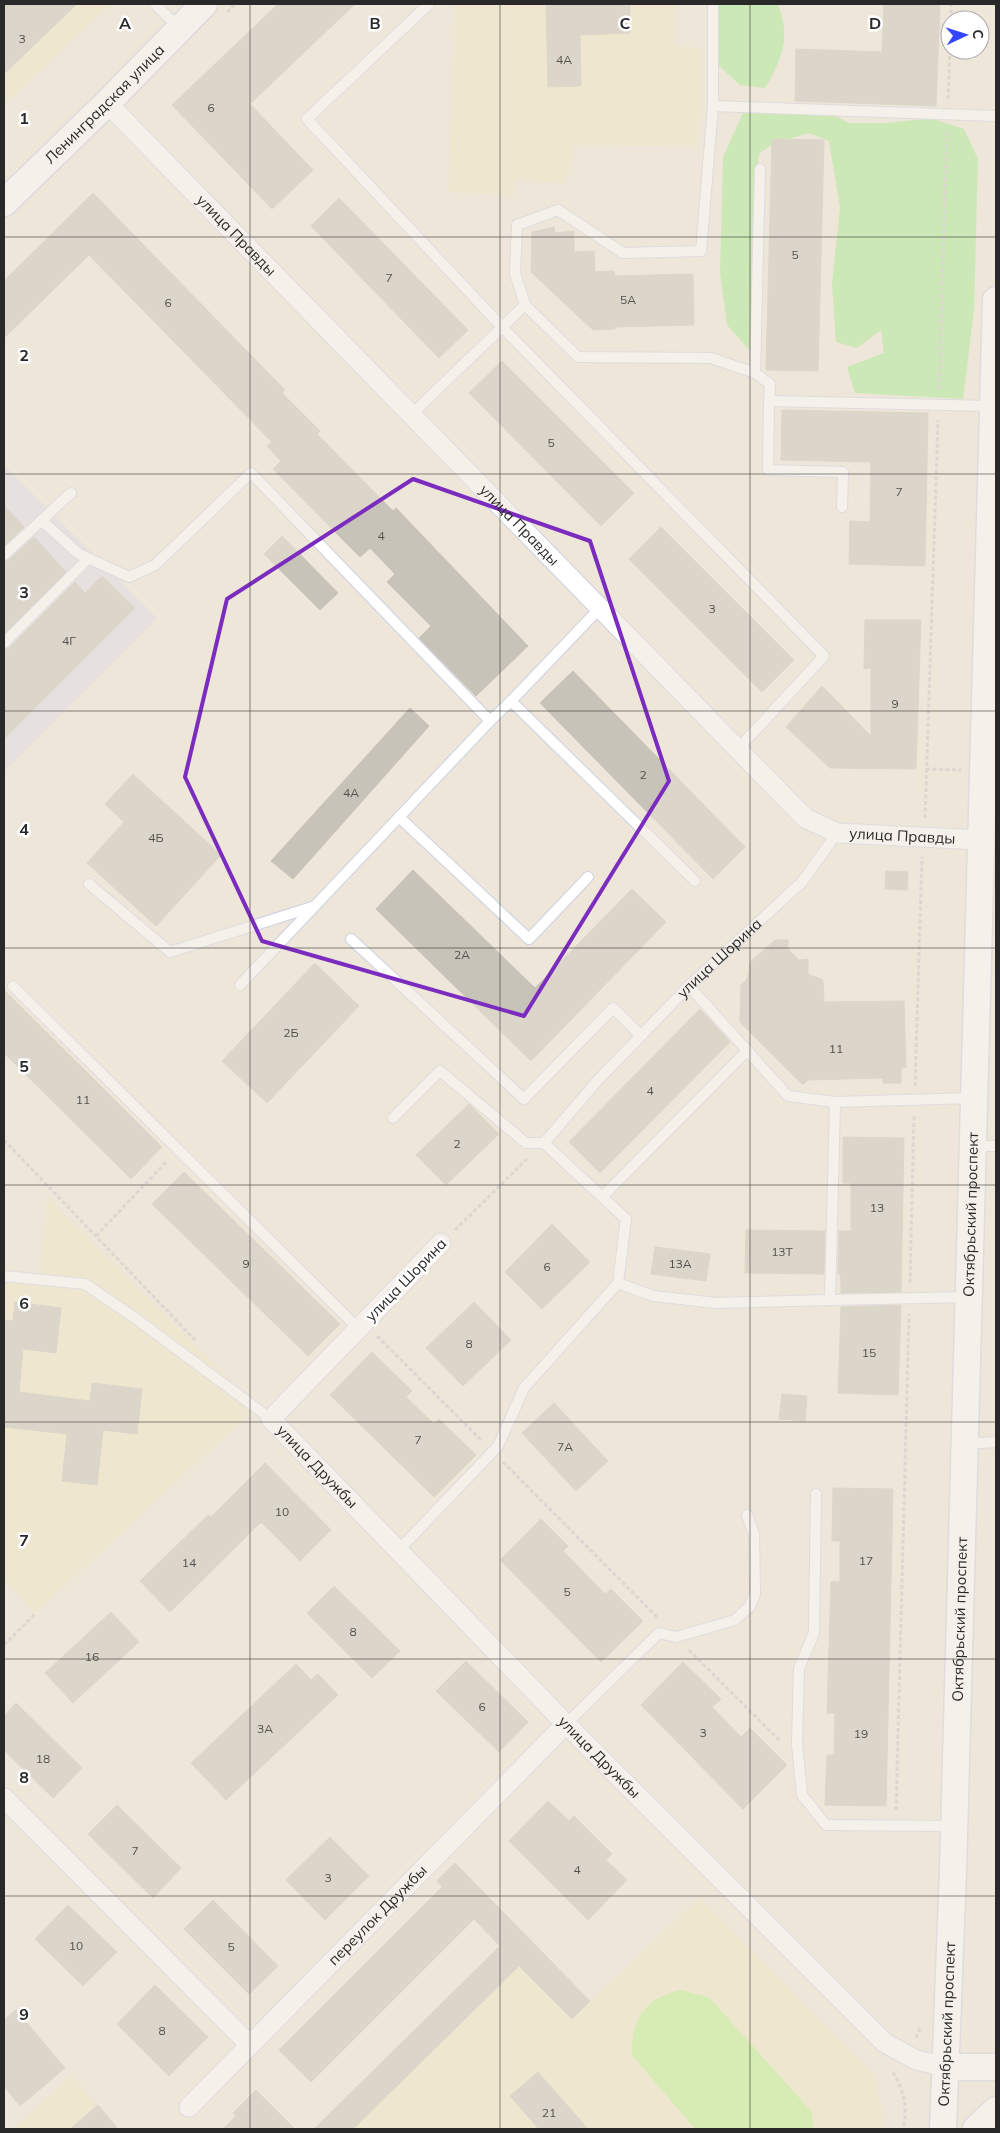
<svg xmlns="http://www.w3.org/2000/svg" width="1000" height="2133" viewBox="0 0 1000 2133" font-family="Mulish,sans-serif">
	<rect width="100%" height="100%" fill="#ede6d9"/>
	<polygon fill="#dedbe4" points="4,465 157,618 4,771"/>
	<g fill="#f1e7c6">
		<polygon points="4,4 111,4 4,105"/>
		<polygon points="455,4 676,4 675,46 701,48 698,147 575,145 566,184 515,179 514,196 448,192"/>
		<polygon points="48,1197 257,1407 35,1614 4,1578 4,1271 39,1275"/>
		<polygon points="700,1897 874,2074 884,2116 881,2129 353,2129 519,1966 572,2019"/>
		<polygon points="72,2075 118,2129 13,2129"/>
	</g>
	<g fill="#a6ea8f">
		<path d="M 713,4 L 778,4 C 791,38 782,59 765,88 L 740,85 L 717,64 Z"/>
		<path d="M 745,108 L 824,110 L 849,123 L 887,123 L 931,118 L 964,129 L 978,159 L 974,310 L 963,399 L 855,393 L 847,367 L 884,353 L 881,330 L 857,348 L 836,342 L 832,283 L 840,208 L 829,141 L 809,133 L 774,143 L 759,154 C 753,217 757,279 761,341 L 752,353 L 727,325 L 720,273 L 723,157 Z"/>
	</g>
	<path fill="#bcf28a" d="M 681,1990 L 709,1997 L 812,2112 L 813,2129 L 695,2129 L 632,2055 C 631,2020 645,1997 681,1990 Z"/>
	<g fill="#c8c3b9" stroke="#c8c3b3">
		<polygon points="4,4 77,4 4,74"/>
		<polygon points="278,4 355,4 250,104 313,170 272,209 172,105"/>
		<polygon points="546,4 630,4 630,33 580,35 581,86 548,87"/>
		<polygon points="884,4 940,4 936,106 795,101 796,49 882,52"/>
		<polygon points="772,139 824,140 818,371 766,370"/>
		<polygon points="93,193 285,390 282,393 320,431 317,434 393,511 396,508 528,646 476,696 419,638 431,626 387,582 395,574 370,548 360,557 273,469 281,461 267,446 272,442 89,255 4,338 4,281"/>
		<polygon points="339,198 468,330 439,358 311,226"/>
		<polygon points="554,227 555,233 574,231 574,252 594,251 595,272 614,271 615,276 693,274 694,325 615,327 615,329 593,330 531,272 532,232"/>
		<polygon points="502,361 634,493 601,526 469,393"/>
		<polygon points="782,410 928,413 925,566 849,564 850,521 870,522 871,462 781,460"/>
		<polygon points="4,505 24,527 4,546"/>
		<polygon points="661,527 794,660 762,692 629,559"/>
		<polygon points="282,536 338,593 320,610 264,554"/>
		<polygon points="34,537 66,572 4,634 4,562 9,560"/>
		<polygon points="102,576 135,608 4,739 4,650 9,648 75,582 85,593"/>
		<polygon points="865,620 921,620 916,769 830,768 786,727 822,686 871,736 871,668 864,669"/>
		<polygon points="573,671 745,847 713,879 540,703"/>
		<polygon points="410,708 429,726 293,879 271,861"/>
		<polygon points="133,774 221,855 156,926 87,863 124,822 105,804"/>
		<polygon points="413,870 535,988 632,889 666,922 531,1061 376,909"/>
		<polygon points="886,871 908,872 907,890 885,889"/>
		<polygon points="775,940 788,940 788,949 799,960 808,959 808,974 823,980 824,1002 904,1001 906,1068 901,1068 901,1083 883,1083 883,1078 808,1080 803,1085 740,1022 741,985 748,978 750,962"/>
		<polygon points="315,963 359,1006 267,1103 222,1061"/>
		<polygon points="4,990 162,1147 131,1179 4,1053"/>
		<polygon points="700,1009 730,1042 600,1173 569,1142"/>
		<polygon points="469,1104 499,1134 446,1185 416,1155"/>
		<polygon points="843,1137 904,1138 901,1292 841,1293 841,1282 840,1274 838,1274 839,1231 851,1231 851,1183 843,1183"/>
		<polygon points="184,1172 340,1324 308,1356 152,1204"/>
		<polygon points="552,1224 590,1262 542,1309 505,1272"/>
		<polygon points="746,1230 825,1231 824,1274 745,1273"/>
		<polygon points="655,1247 710,1254 706,1281 651,1274"/>
		<polygon points="15,1302 61,1308 56,1353 23,1349 19,1392 90,1401 92,1383 142,1389 137,1434 103,1430 97,1485 62,1481 67,1434 4,1427 4,1320 13,1321"/>
		<polygon points="474,1302 511,1340 463,1386 426,1348"/>
		<polygon points="901,1305 898,1395 838,1393 841,1307"/>
		<polygon points="372,1352 412,1391 406,1397 434,1424 439,1419 476,1455 434,1497 330,1395"/>
		<polygon points="782,1394 807,1396 805,1421 779,1419"/>
		<polygon points="554,1403 608,1461 576,1491 522,1433"/>
		<polygon points="265,1463 331,1530 300,1561 261,1522 170,1612 140,1581 208,1515 211,1517"/>
		<polygon points="833,1488 893,1489 886,1806 825,1805 827,1755 834,1755 835,1713 827,1713 831,1582 840,1582 840,1541 832,1541"/>
		<polygon points="541,1519 568,1546 563,1551 605,1594 611,1589 643,1621 601,1662 500,1560"/>
		<polygon points="334,1586 400,1651 372,1678 307,1613"/>
		<polygon points="111,1612 139,1642 73,1703 45,1673"/>
		<polygon points="466,1661 528,1722 499,1752 436,1691"/>
		<polygon points="683,1662 721,1699 712,1707 741,1737 750,1728 787,1765 743,1809 641,1705"/>
		<polygon points="296,1664 311,1680 318,1674 338,1695 226,1800 191,1763"/>
		<polygon points="16,1703 82,1768 53,1798 4,1750 4,1716"/>
		<polygon points="548,1801 569,1821 574,1816 612,1854 606,1860 627,1880 588,1920 509,1841"/>
		<polygon points="117,1805 181,1868 153,1898 88,1834"/>
		<polygon points="330,1837 369,1876 325,1920 286,1880"/>
		<polygon points="455,1863 590,2001 572,2019 519,1966 353,2129 314,2129 500,1946 474,1919 311,2082 279,2050 442,1887 437,1881"/>
		<polygon points="213,1900 278,1966 249,1994 184,1929"/>
		<polygon points="68,1905 117,1952 83,1986 35,1939"/>
		<polygon points="155,1985 208,2037 169,2076 117,2024"/>
		<polygon points="16,2010 65,2068 20,2106 4,2086 4,2020"/>
		<polygon points="538,2072 588,2129 539,2129 510,2096"/>
		<polygon points="256,2090 295,2129 223,2129 236,2116 233,2113"/>
		<polygon points="98,2105 118,2129 70,2129"/>
	</g>
	<g fill="none" stroke-linecap="round" stroke-linejoin="round">
		<g stroke="#ced0e4" stroke-width="12">
			<g id="lane">
				<polyline points="155,4 179,28"/>
				<polyline points="429,4 307,119 502,327 824,656 738,749"/>
				<polyline points="713,4 713,106 996,116"/>
				<polyline points="760,169 755,373 770,384 769,401"/>
				<polyline points="525,305 515,273 517,225 558,210 623,253 701,251 713,106"/>
				<polyline points="411,415 525,305 578,357 711,358 755,373"/>
				<polyline points="842,507 843,472 768,470 769,401 992,406"/>
				<polyline points="41,520 79,554 129,577 155,565 251,473 490,721 511,701"/>
				<polyline points="4,555 71,493"/>
				<polyline points="599,609 511,701 695,881"/>
				<polyline points="4,643 88,559"/>
				<polyline points="399,817 529,939 588,877"/>
				<polyline points="89,884 170,952 312,907"/>
				<polyline points="351,939 524,1099 613,1008 641,1036"/>
				<polyline points="240,985 490,721"/>
				<polyline points="13,986 359,1329"/>
				<polyline points="835,1102 973,1098"/>
				<polyline points="393,1118 440,1071 526,1143 544,1143 626,1219 618,1283 524,1388 498,1446 398,1551"/>
				<path id="s1" d="M 544,1143 L 598,1080 L 689,986 L 802,882 L 837,833"/>
				<polyline points="973,1146 996,1146"/>
				<polyline points="602,1197 748,1050"/>
				<polyline points="4,1276 85,1284 135,1318 271,1419"/>
				<polyline points="618,1283 653,1296 716,1303 830,1300 835,1102 788,1096 689,986"/>
				<polyline points="830,1300 967,1297"/>
				<polyline points="965,1444 996,1442"/>
				<polyline points="816,1494 814,1633 799,1668 797,1744 802,1795 826,1825 954,1826"/>
				<polyline points="566,1724 659,1633 676,1637 735,1620 750,1606 755,1594 754,1534 747,1515"/>
			</g>
		</g>
		<g stroke="#ced0e4" stroke-width="21">
			<g id="street">
				<path id="s2" d="M 107,103 L 805,818 L 837,833 L 982,840"/>
				<path id="s3" d="M 441,1243 L 271,1419 L 566,1724 L 885,2043 L 916,2060 L 947,2067"/>
				<polyline points="4,1798 250,2045"/>
				<path id="s4" d="M 189,2107 L 566,1724"/>
			</g>
		</g>
		<g stroke="#ced0e4" stroke-width="29">
			<g id="secondary">
				<path id="s5" d="M 4,203 L 107,103 L 204,4"/>
				<polyline points="947,2067 996,2067"/>
				<path id="s6" d="M 943,2129 L 953,1871 L 996,300"/>
				<polyline points="976,2129 996,2110"/>
			</g>
		</g>
		<g stroke="#c7c7c7" stroke-width="3" stroke-dasharray="4 2.5" stroke-linecap="butt">
			<polyline points="227,12 235,4"/>
			<polyline points="951,20 951,4"/>
			<polyline points="948,99 950,47"/>
			<polyline points="939,389 947,130"/>
			<polyline points="926,769 961,770"/>
			<polyline points="925,818 938,420"/>
			<polyline points="915,1086 922,857"/>
			<polyline points="4,1140 197,1342"/>
			<polyline points="455,1230 527,1159"/>
			<polyline points="96,1236 167,1161"/>
			<polyline points="910,1283 914,1114"/>
			<polyline points="377,1336 482,1441"/>
			<polyline points="503,1462 657,1617"/>
			<polyline points="4,1645 35,1614"/>
			<polyline points="689,1650 780,1741"/>
			<polyline points="896,1810 909,1314"/>
			<polyline points="916,2038 921,2026"/>
			<path d="M 893,2072 C 904,2091 908,2108 903,2129"/>
		</g>
		<use href="#lane" stroke="#fff" stroke-width="10"/>
		<use href="#street" stroke="#fff" stroke-width="19"/>
		<use href="#secondary" stroke="#fff" stroke-width="26"/>
	</g>
	<path d="M0 0H1000V2133H0ZM 413,479 L 590,541 L 669,781 L 524,1016 L 262,941 L 185,777 L 227,599 Z" fill="#ede6d9" fill-opacity=".55" fill-rule="evenodd"/>
	<path fill="none" stroke="#7b2cbf" stroke-width="4" stroke-linejoin="round" d="M 413,479 L 590,541 L 669,781 L 524,1016 L 262,941 L 185,777 L 227,599 Z"/>
	<path fill="none" stroke="#292929" stroke-width="1" stroke-opacity="0.55" d="M 250,4 L 250,2129M 500,4 L 500,2129M 750,4 L 750,2129M 4,237 L 996,237M 4,474 L 996,474M 4,711 L 996,711M 4,948 L 996,948M 4,1185 L 996,1185M 4,1422 L 996,1422M 4,1659 L 996,1659M 4,1896 L 996,1896"/>
	<g text-anchor="middle" stroke-width="5" stroke-linejoin="round" paint-order="stroke">
		<g font-size="12" fill="#51504d">
			<text x="22" y="43">3</text>
			<text x="564" y="64">4А</text>
			<text x="211" y="112">6</text>
			<text x="795" y="259">5</text>
			<text x="389" y="282">7</text>
			<text x="628" y="304">5А</text>
			<text x="168" y="307">6</text>
			<text x="551" y="447">5</text>
			<text x="899" y="496">7</text>
			<text x="381" y="540">4</text>
			<text x="712" y="613">3</text>
			<text x="69" y="645">4Г</text>
			<text x="895" y="708">9</text>
			<text x="643" y="779">2</text>
			<text x="351" y="797">4А</text>
			<text x="156" y="842">4Б</text>
			<text x="462" y="959">2А</text>
			<text x="291" y="1037">2Б</text>
			<text x="836" y="1053">11</text>
			<text x="650" y="1095">4</text>
			<text x="83" y="1104">11</text>
			<text x="457" y="1148">2</text>
			<text x="877" y="1212">13</text>
			<text x="782" y="1256">13Т</text>
			<text x="246" y="1268">9</text>
			<text x="680" y="1268">13А</text>
			<text x="547" y="1271">6</text>
			<text x="469" y="1348">8</text>
			<text x="869" y="1357">15</text>
			<text x="418" y="1444">7</text>
			<text x="565" y="1451">7А</text>
			<text x="282" y="1516">10</text>
			<text x="866" y="1565">17</text>
			<text x="189" y="1567">14</text>
			<text x="567" y="1596">5</text>
			<text x="353" y="1636">8</text>
			<text x="92" y="1661">16</text>
			<text x="482" y="1711">6</text>
			<text x="265" y="1733">3А</text>
			<text x="703" y="1737">3</text>
			<text x="861" y="1738">19</text>
			<text x="43" y="1763">18</text>
			<text x="135" y="1855">7</text>
			<text x="577" y="1874">4</text>
			<text x="328" y="1882">3</text>
			<text x="76" y="1950">10</text>
			<text x="231" y="1951">5</text>
			<text x="162" y="2035">8</text>
			<text x="549" y="2117">21</text>
		</g>
		<g font-size="15" fill="#292929" stroke="#fff">
			<text dy="5" stroke="none"><textPath href="#s5" startOffset="141">Ленинградская улица</textPath></text>
			<text dy="5" stroke="none"><textPath href="#s2" startOffset="185">улица Правды</textPath></text>
			<text dy="5" stroke="none"><textPath href="#s2" startOffset="590">улица Правды</textPath></text>
			<text dy="5" stroke="none"><textPath href="#s2" startOffset="1100">улица Правды</textPath></text>
			<text dy="5" stroke="none"><textPath href="#s1" startOffset="255">улица Шорина</textPath></text>
			<text dy="5" stroke="none"><textPath href="#s6" startOffset="915">Октябрьский проспект</textPath></text>
			<text transform="translate(406 1280) rotate(-46)" y="5">улица Шорина</text>
			<text dy="5" stroke="none"><textPath href="#s3" startOffset="311">улица Дружбы</textPath></text>
			<text dy="5" stroke="none"><textPath href="#s6" startOffset="510">Октябрьский проспект</textPath></text>
			<text dy="5" stroke="none"><textPath href="#s3" startOffset="716">улица Дружбы</textPath></text>
			<text dy="5" stroke="none"><textPath href="#s4" startOffset="269">переулок Дружбы</textPath></text>
			<text dy="5" stroke="none"><textPath href="#s6" startOffset="105">Октябрьский проспект</textPath></text>
		</g>
	</g>
	<g font-size="16" text-anchor="middle" font-weight="bold" fill="#292929" stroke="#fff" stroke-width="5" stroke-linejoin="round" paint-order="stroke">
		<text x="125" y="29">A</text>
		<text x="375" y="29">B</text>
		<text x="625" y="29">C</text>
		<text x="875" y="29">D</text>
		<text x="24" y="124">1</text>
		<text x="24" y="361">2</text>
		<text x="24" y="598">3</text>
		<text x="24" y="835">4</text>
		<text x="24" y="1072">5</text>
		<text x="24" y="1309">6</text>
		<text x="24" y="1546">7</text>
		<text x="24" y="1783">8</text>
		<text x="24" y="2020">9</text>
	</g>
	<rect width="1000" height="2133" fill="none" stroke="#292929" stroke-width="10"/>
	<g transform="translate(965 35) rotate(86)"><circle r="24" fill="#ffffff" stroke="#a9a9a9"/>
	<path d="M0-4L9 19L0 12L-9 19Z" fill="#3447ff"/>
	<text y="-8" font-size="14" font-weight="bold" text-anchor="middle" fill="#292929">С</text>
	</g>
</svg>
